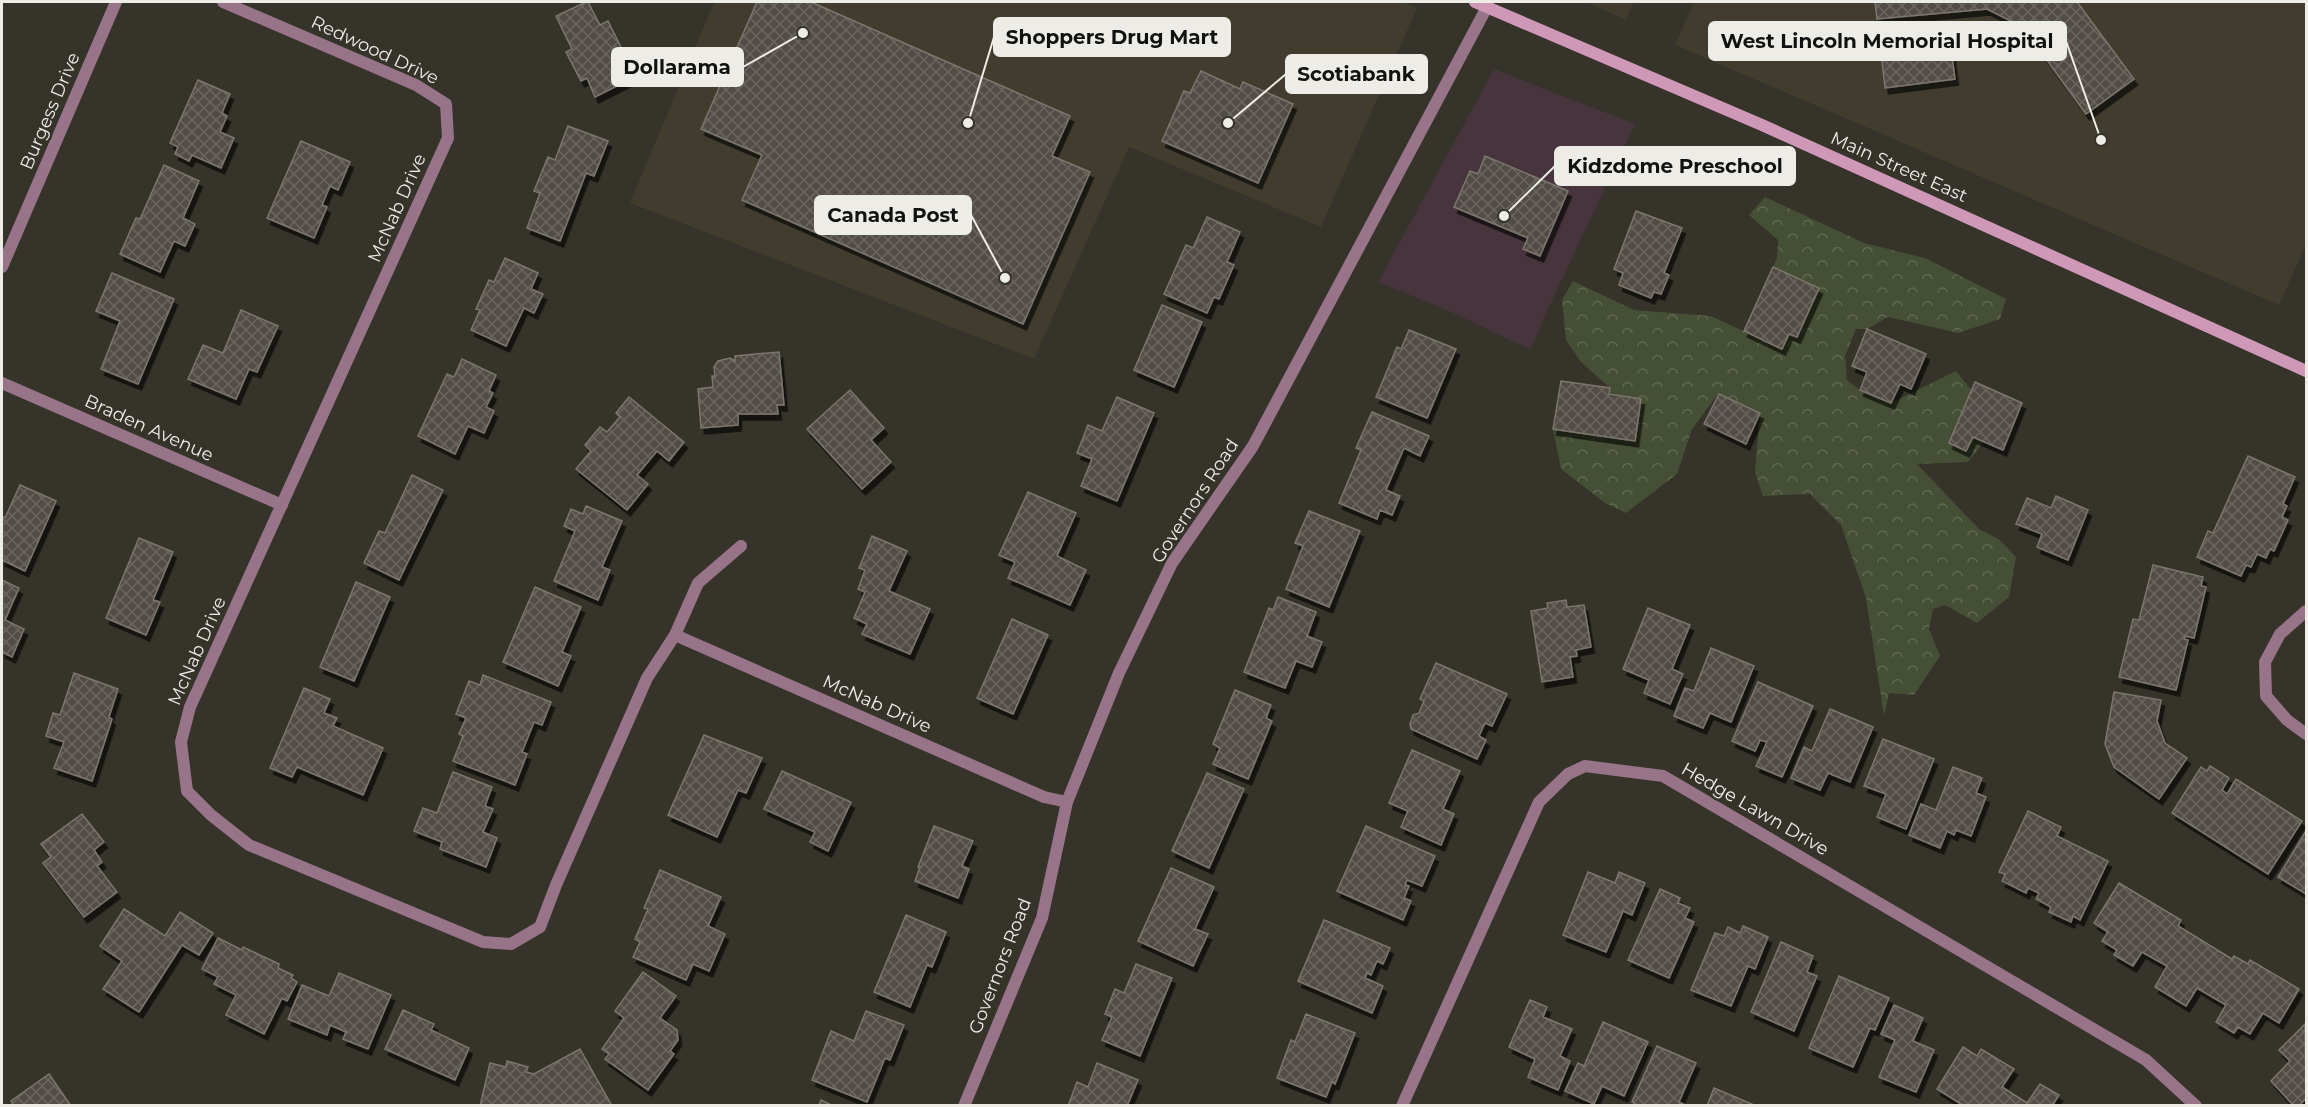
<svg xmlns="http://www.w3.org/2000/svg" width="2308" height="1107" viewBox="0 0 2308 1107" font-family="Montserrat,sans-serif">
	<defs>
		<pattern id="forest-crowns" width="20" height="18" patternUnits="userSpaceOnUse" patternTransform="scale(1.5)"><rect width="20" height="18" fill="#454f35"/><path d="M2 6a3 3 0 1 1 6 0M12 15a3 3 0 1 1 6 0" fill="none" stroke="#606852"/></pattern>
		<pattern id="building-cross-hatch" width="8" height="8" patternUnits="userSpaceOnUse" patternTransform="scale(1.5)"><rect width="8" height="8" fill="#524c44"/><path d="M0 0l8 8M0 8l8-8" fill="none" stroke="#6b665f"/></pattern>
		<filter id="shadow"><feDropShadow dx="3.5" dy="6" stdDeviation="0" flood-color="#0009"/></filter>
	</defs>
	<rect width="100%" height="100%" fill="#35332a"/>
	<g fill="#413c2e">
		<polygon points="714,2 1402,2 1417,8 1321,227 1129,147 1034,359 630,203"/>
		<polygon points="1587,2 1634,2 1626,20"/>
		<polygon points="1694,2 2306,2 2306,244 2279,305 1675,45"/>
	</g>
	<polygon fill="#47343d" points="1494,69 1635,124 1542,322 1531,350 1449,311 1378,282"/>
	<polygon fill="url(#forest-crowns)" points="1765,197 1864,243 1925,258 2006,299 2000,319 1958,333 1888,317 1867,329 1856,329 1845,356 1847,380 1860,390 1891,403 1956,371 1998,424 1968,462 1917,464 1979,529 2000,540 2016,557 2009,597 1977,623 1945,605 1933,609 1929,629 1940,656 1914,695 1889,693 1884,716 1866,598 1841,525 1810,494 1763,496 1755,472 1760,413 1718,394 1692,429 1677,474 1626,513 1605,503 1561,469 1553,429 1634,441 1641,399 1609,394 1610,388 1581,362 1566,340 1562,300 1573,281 1634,310 1711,316 1782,349 1773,267 1777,258 1778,240 1749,215"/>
	<g fill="url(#building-cross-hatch)" stroke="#7c766e" stroke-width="1.5" filter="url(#shadow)">
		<polygon points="586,2 588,2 600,25 608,21 627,59 621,62 629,80 595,97 587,78 581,81 566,52 572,49 556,16"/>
		<polygon points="757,2 811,2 1070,116 1052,156 1090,172 1023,324 742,200 762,155 701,129"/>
		<polygon points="1875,2 2077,2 2134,79 2086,114 2023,27 1987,9 1877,19"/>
		<polygon points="1949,34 1955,79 1885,88 1880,43"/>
		<polygon points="1201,71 1240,89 1243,82 1293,104 1258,183 1162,141 1184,91 1190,93"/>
		<polygon points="198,80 230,94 222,113 227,116 220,132 234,138 221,168 192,155 189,161 175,154 178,147 170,143"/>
		<polygon points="568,126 608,141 594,176 586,173 560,241 527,228 540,193 534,191 548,157 555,160"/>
		<polygon points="301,141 350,162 338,190 330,186 322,205 327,207 314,238 267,218"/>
		<polygon points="1485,156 1568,191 1540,256 1523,249 1528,238 1454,207 1470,171 1478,174"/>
		<polygon points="164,165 199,181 183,218 195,224 185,246 174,241 160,272 120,254 136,218 140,219"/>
		<polygon points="1636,211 1682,228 1664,273 1669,275 1661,294 1654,292 1651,298 1619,285 1623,273 1614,269"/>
		<polygon points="1207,217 1240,232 1227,262 1234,265 1219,299 1214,297 1207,313 1164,294 1186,245 1193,248"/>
		<polygon points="505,258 538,273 531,289 543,294 534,313 524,308 506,346 471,330 480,310 476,309 489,280 494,282"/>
		<polygon points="1773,267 1819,288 1797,337 1789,334 1782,349 1744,331"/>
		<polygon points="112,273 174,299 138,384 101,369 120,321 96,311"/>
		<polygon points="1162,305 1202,322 1174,387 1134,370"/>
		<polygon points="241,310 278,326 257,372 249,369 236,399 188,379 203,345 223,353"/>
		<polygon points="1867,329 1926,354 1911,389 1900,384 1891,403 1860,390 1867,372 1852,366"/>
		<polygon points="1409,330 1456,349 1427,418 1376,397 1397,347 1401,349"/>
		<polygon points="779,352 784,405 777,405 778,414 738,414 738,425 701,428 698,389 713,387 712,376 715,376 714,367 718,361 730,358 735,361 735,356"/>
		<polygon points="462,359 496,375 489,391 493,393 486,407 494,411 484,433 468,426 455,454 418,436 447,374 454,377"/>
		<polygon points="1561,381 1610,388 1609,394 1641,399 1635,441 1553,429"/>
		<polygon points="1975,382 2022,403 2003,450 1973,437 1966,451 1949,443"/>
		<polygon points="850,390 884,428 871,440 891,462 862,489 807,429"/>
		<polygon points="1719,394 1760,413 1746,444 1704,424"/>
		<polygon points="629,397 684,442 669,461 657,451 637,475 648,484 627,510 576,469 591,451 585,445 600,427 607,432 620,417 616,413"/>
		<polygon points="1117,397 1154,413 1117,501 1081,486 1092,459 1077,453 1088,425 1102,431"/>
		<polygon points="1372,412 1429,436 1420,456 1404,448 1386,490 1400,496 1392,515 1380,510 1377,519 1339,503 1361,450 1356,448"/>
		<polygon points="2248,456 2295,477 2283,504 2287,506 2282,517 2288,520 2274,551 2270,549 2266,558 2257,554 2251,567 2246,565 2241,576 2197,557 2208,531 2213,533"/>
		<polygon points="412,475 443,490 399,580 364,563 379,531 385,533"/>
		<polygon points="20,485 56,501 25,571 2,560 2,516 5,518"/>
		<polygon points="1028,492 1076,513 1057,556 1086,570 1070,605 1008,578 1015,562 999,555"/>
		<polygon points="2056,496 2088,510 2068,560 2037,547 2042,534 2016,524 2027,498 2051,508"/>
		<polygon points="586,506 622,521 602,567 610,570 598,600 554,581 575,531 564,526 571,509 583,514"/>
		<polygon points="1309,511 1360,531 1329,607 1286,589 1303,546 1295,543"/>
		<polygon points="872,536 907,551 889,591 930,609 910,654 862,634 867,624 854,618 865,592 858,589 865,570 859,568"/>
		<polygon points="139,538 173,552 153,600 160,602 146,635 106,618"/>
		<polygon points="2153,565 2203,577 2201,586 2206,587 2194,638 2185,636 2184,639 2188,640 2176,690 2119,677 2133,619 2139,620"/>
		<polygon points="2,580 19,588 5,620 24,629 12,657 2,652"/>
		<polygon points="356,582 390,597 354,681 320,667"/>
		<polygon points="535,587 581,607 562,652 571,656 558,686 503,662"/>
		<polygon points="1278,597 1316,612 1307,636 1322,642 1312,667 1296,661 1285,688 1244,672 1269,608 1273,610"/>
		<polygon points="1566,600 1567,607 1584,605 1591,647 1576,650 1577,656 1570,657 1573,677 1542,682 1531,611 1548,608 1547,603"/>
		<polygon points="1648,608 1690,625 1672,669 1683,674 1670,704 1644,693 1649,680 1623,669"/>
		<polygon points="1012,619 1048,635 1013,714 977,698"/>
		<polygon points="1711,648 1754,666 1731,722 1710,713 1703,728 1674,716 1685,688 1694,691"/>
		<polygon points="1436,663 1507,694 1492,726 1485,723 1479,736 1486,740 1477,759 1411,729 1410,724 1413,715 1419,713 1424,701 1420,699"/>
		<polygon points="74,673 118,689 109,717 112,719 92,781 54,768 64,742 46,736 53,713 60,715"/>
		<polygon points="483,675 551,702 542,725 534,722 522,752 527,754 515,785 453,761 463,736 459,734 466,718 456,714 469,681 480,685"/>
		<polygon points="1758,682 1813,706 1782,777 1756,766 1767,742 1760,740 1755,751 1732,741"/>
		<polygon points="304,688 330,699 324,713 337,718 333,726 383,748 363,795 297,767 292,777 270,768"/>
		<polygon points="1235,690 1271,705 1266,718 1272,721 1248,779 1213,764 1220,748 1213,744"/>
		<polygon points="2114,692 2161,700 2157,721 2165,743 2187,758 2159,799 2114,767 2105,744"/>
		<polygon points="1830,709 1873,727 1850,782 1828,773 1820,790 1791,778 1804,747 1812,751"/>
		<polygon points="704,735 762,758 746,793 738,790 717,837 668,815"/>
		<polygon points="1883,739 1934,759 1906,829 1877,817 1886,794 1864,786"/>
		<polygon points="1412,750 1460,771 1443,809 1454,814 1441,845 1401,827 1408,811 1389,803"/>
		<polygon points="2210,766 2229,778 2222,790 2227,794 2236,779 2302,821 2268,874 2172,813 2201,767 2207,771"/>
		<polygon points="1953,767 1982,778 1976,793 1986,797 1971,836 1956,830 1954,835 1947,831 1940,848 1909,835 1921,804 1936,810"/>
		<polygon points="782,771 851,802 828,851 810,842 815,832 764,809"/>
		<polygon points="453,772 492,787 485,806 493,809 483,832 497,838 486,867 440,849 442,842 414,831 423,808 437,813"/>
		<polygon points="1207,773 1244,789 1209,868 1172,851"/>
		<polygon points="2028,811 2061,827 2057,836 2108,861 2080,920 2073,916 2071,922 2049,912 2051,907 2036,899 2039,893 2028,888 2026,893 2002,881 2005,874 1999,872"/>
		<polygon points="82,814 104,842 94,850 102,862 97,866 117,892 84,917 43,863 51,857 41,844"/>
		<polygon points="934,826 973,841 962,866 969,869 958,898 915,881 920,867 918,867"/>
		<polygon points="1366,826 1435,856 1422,886 1407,880 1405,885 1409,886 1404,898 1411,901 1403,920 1337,891"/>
		<polygon points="2306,831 2306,894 2278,877"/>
		<polygon points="1171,868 1214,887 1195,929 1208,934 1193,966 1138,941"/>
		<polygon points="660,870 721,897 708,926 725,934 709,971 693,964 686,980 633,957 640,942 635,939 648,909 644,908"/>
		<polygon points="1588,872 1615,883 1619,872 1645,883 1632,915 1623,911 1606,952 1563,935"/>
		<polygon points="2119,883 2181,920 2178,926 2232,959 2234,956 2248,964 2250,960 2299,989 2279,1023 2263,1013 2250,1034 2238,1027 2234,1033 2216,1022 2226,1005 2197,988 2186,1006 2155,987 2167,966 2142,952 2133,966 2114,955 2117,950 2102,941 2108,932 2094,923"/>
		<polygon points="1660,889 1680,898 1678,903 1690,908 1685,918 1694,922 1669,978 1628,960"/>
		<polygon points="124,909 165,936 180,912 213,933 199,955 182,945 139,1012 103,989 122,961 100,946"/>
		<polygon points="906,915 946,932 932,967 927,965 910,1007 874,992"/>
		<polygon points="1324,920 1390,948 1383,964 1377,961 1371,975 1367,973 1365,978 1383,986 1372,1013 1298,981"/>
		<polygon points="1743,926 1768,937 1755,969 1748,966 1731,1006 1691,990 1715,933 1724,936 1728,927 1740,933"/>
		<polygon points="218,938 242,950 243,947 279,964 278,968 293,975 291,978 297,982 287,1001 282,998 264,1034 226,1015 236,995 214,984 218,977 202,969"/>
		<polygon points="1781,942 1813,956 1807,972 1817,976 1794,1031 1751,1012"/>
		<polygon points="1136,964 1172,978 1140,1056 1102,1040 1112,1017 1105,1014 1115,989 1124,993"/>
		<polygon points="643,972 676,996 660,1018 677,1030 678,1040 670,1051 674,1054 648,1090 605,1059 609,1054 602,1049 624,1018 615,1011"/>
		<polygon points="339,973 391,995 368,1049 343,1039 346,1032 330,1025 327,1035 288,1019 302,985 329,996"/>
		<polygon points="1839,976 1889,998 1875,1030 1870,1028 1853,1067 1809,1048"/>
		<polygon points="1530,1000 1547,1007 1543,1017 1572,1029 1560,1056 1570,1061 1558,1090 1528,1077 1535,1059 1509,1047"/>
		<polygon points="1894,1005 1923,1018 1913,1041 1934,1050 1916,1092 1879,1077 1895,1040 1881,1034"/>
		<polygon points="403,1010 434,1024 431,1030 469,1048 455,1080 385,1049"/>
		<polygon points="866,1011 904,1025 890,1060 885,1058 867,1102 812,1080 831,1031 854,1041"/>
		<polygon points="1306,1014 1355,1033 1335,1084 1332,1082 1326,1097 1277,1078 1291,1040 1295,1042"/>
		<polygon points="1603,1022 1648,1042 1624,1096 1602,1086 1594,1104 1565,1091 1578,1063 1584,1066"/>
		<polygon points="2305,1024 2306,1098 2299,1106 2294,1106 2271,1081 2290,1061 2279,1050"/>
		<polygon points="1657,1046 1696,1063 1679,1102 1687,1106 1639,1106 1632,1102"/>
		<polygon points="1963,1047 1977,1056 1981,1049 2014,1069 2002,1087 2027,1103 2040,1084 2059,1095 2052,1106 1964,1106 1937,1089"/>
		<polygon points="580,1049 612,1106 480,1106 490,1063 506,1067 507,1061 528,1067 526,1072 534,1074"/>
		<polygon points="1097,1063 1138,1080 1127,1106 1068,1106 1077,1082 1088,1087"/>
		<polygon points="49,1074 71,1106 14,1106 11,1101"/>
		<polygon points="1714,1088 1754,1105 1754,1106 1707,1106"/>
		<polygon points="821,1100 833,1106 819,1106"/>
	</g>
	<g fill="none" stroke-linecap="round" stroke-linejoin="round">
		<g stroke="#977488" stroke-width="12">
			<polyline points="223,2 416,85 446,104 448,138 190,707 181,742 187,791 211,815 249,845 483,942 511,944 540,927 556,885 647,678 675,635 698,583 741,546"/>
			<polyline points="2,267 116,2"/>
			<polyline points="2,383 282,505"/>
			<polyline points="2306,611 2280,634 2265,662 2266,696 2287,720 2306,734"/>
			<polyline points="675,635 1044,797 1067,802"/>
			<polyline points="964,1106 1042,918 1067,802 1119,673 1172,563 1253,446 1487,7"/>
			<polyline points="1402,1106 1539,802 1568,774 1585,766 1663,776 2146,1060 2196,1106"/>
		</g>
		<polyline stroke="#d098b7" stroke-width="12" points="1475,2 1762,125 2306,371"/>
	</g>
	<g text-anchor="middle" stroke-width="5" stroke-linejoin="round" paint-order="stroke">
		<g font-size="18" fill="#eeece6" stroke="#35332a">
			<text transform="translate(375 50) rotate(25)" y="6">Redwood Drive</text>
			<text transform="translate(50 111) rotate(-67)" y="6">Burgess Drive</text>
			<text transform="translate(1899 167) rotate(24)" y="6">Main Street East</text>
			<text transform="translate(397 208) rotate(-66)" y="6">McNab Drive</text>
			<text transform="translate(149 428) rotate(24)" y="6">Braden Avenue</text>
			<text transform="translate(1195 501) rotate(-57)" y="6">Governors Road</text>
			<text transform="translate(197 651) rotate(-66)" y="6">McNab Drive</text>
			<text transform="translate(877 704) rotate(24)" y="6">McNab Drive</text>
			<text transform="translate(1755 809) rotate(30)" y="6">Hedge Lawn Drive</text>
			<text transform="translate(1000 966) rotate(-69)" y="6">Governors Road</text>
		</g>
	</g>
	<path fill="none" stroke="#eeece6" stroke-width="2" d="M968 123L994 37M2101 140L2066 41M803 33L743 67M1228 123L1286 74M1504 216L1555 166M1005 278L971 215"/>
	<g fill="#eeece6" stroke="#35332a" stroke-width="2">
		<circle cx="968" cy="123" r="6"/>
		<circle cx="2101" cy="140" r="6"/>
		<circle cx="803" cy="33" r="6"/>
		<circle cx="1228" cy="123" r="6"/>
		<circle cx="1504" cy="216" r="6"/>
		<circle cx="1005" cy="278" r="6"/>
	</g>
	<g fill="#eeece6" stroke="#eeece6" stroke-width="2">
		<rect x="994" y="18" width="236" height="38" rx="6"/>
		<rect x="1709" y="22" width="357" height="38" rx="6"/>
		<rect x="612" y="48" width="131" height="38" rx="6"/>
		<rect x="1286" y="55" width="141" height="38" rx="6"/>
		<rect x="1555" y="147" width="240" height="38" rx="6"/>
		<rect x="815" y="196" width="156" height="38" rx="6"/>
	</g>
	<g font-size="20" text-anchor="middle" font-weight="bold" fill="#111">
		<text x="1112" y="44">Shoppers Drug Mart</text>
		<text x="1887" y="48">West Lincoln Memorial Hospital</text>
		<text x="677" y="74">Dollarama</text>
		<text x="1356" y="81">Scotiabank</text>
		<text x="1675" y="173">Kidzdome Preschool</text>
		<text x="893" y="222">Canada Post</text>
	</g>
	<rect width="2308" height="1107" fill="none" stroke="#eeece6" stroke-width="6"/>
</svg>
